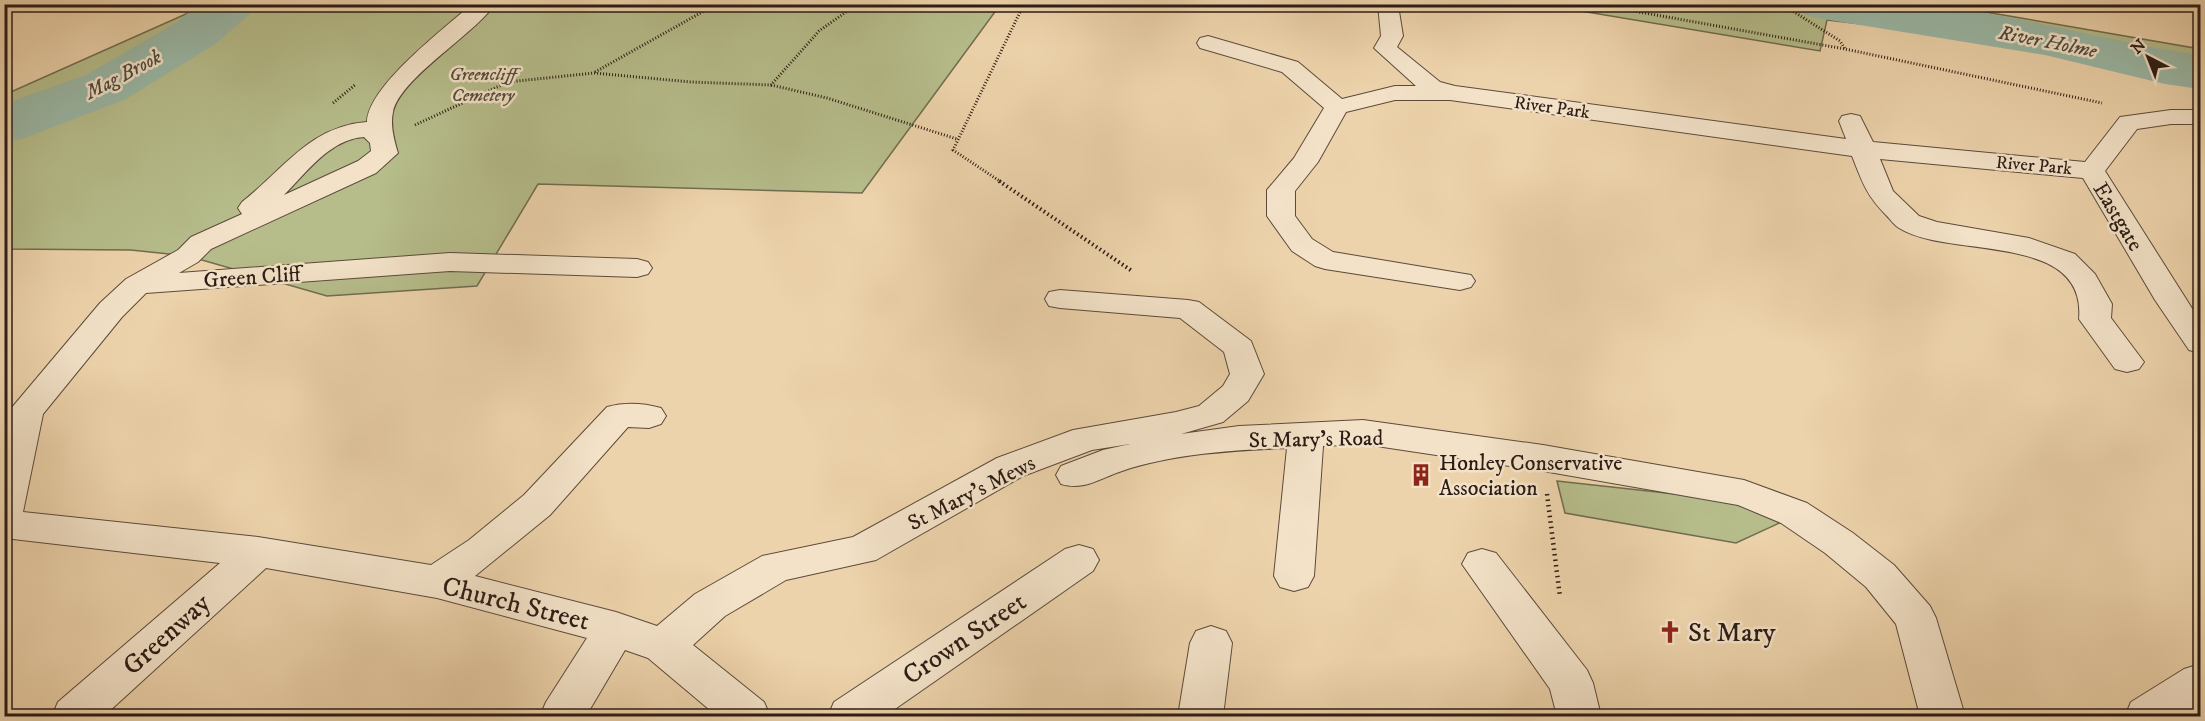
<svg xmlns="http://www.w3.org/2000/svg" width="2205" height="721" viewBox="0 0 2205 721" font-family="'IM FELL DW Pica',serif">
	<rect width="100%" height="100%" fill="#edd3ab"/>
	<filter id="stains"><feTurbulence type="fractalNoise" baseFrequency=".00333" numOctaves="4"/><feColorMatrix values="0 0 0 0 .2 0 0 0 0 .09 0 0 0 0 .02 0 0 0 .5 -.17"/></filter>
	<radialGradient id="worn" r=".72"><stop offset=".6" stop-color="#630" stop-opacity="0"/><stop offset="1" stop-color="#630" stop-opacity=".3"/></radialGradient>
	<g fill="#b6bd8b" stroke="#716c50" stroke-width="1.5">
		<polygon points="206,5 1000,5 862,193 538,184 477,286 327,296 188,256 131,250 5,249 4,95"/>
		<polygon points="1545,5 1945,5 2200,49 2200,78 2008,41 1827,20 1820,51"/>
		<polygon points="1557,481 1739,501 1786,520 1736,543 1565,513"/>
	</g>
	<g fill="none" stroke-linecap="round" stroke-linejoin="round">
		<polygon fill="#6e7a6c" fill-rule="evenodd" points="4,4 16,4 4,10"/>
		<g fill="#9ab8a6" fill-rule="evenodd">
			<polygon points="199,4 256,4 249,15 215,44 126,99 25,138 4,143 4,104 86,75 177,22"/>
			<path d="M 1798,4 C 1840,4 1884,1 1926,5 C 2019,14 2108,42 2200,55 L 2200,89 L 2165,84 L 2045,55 L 1823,19 L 1805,15 Z"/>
		</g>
		<g stroke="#5c4a3b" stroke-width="2">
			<g id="minor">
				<path d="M 472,4 L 495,4 C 475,34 400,78 393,112 C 390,125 394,140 398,153 L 376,173 L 211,249 L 198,262 L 179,273 L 450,253 L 637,259 L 648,262 L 652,268 L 648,274 L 637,277 L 450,271 L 146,293 L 122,317 L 43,414 L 23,512 L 258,537 L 431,565 L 469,540 L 524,495 L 607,407 C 625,402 643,403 661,408 L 666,416 L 661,424 L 649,428 L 628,427 L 550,515 L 475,576 L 616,612 L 657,626 L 695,594 L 762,556 L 853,537 L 997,458 L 1073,430 L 1176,412 L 1199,406 L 1223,386 L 1230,374 L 1224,352 L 1180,318 L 1060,308 L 1049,306 L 1045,299 L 1049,292 L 1060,290 L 1188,300 L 1199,302 L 1251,341 L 1264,374 L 1248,401 L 1223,422 L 1181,434 L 1239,426 L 1363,420 L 1543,445 L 1744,480 L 1807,503 L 1853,533 L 1894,565 L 1930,606 L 1936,618 L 1965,716 L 1920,716 L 1896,624 L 1866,587 L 1825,553 L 1781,523 L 1738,505 L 1543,471 L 1363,444 L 1323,446 L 1314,576 L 1308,587 L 1294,591 L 1280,587 L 1274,576 L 1287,448 C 1234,450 1173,454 1122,471 C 1100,478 1085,491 1061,484 L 1056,475 L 1061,466 L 1103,450 L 1130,444 L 1092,450 L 1023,476 L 876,560 L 786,580 L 725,616 L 693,645 L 764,702 L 770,716 L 717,716 L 648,658 L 625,650 L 586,716 L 540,716 L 546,702 L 587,638 L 437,598 L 266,568 L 104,716 L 52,716 L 58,702 L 220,563 L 4,538 L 4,429 L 9,411 L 100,303 L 126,279 L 178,250 L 191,237 L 242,214 L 238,208 L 242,202 C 284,169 310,126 367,122 C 368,86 445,28 472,4 ZM 364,137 L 370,143 L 371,151 L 358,161 L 284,195 C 306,173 330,139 364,137 Z"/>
				<path d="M 1378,4 L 1398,5 L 1403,36 L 1397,47 L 1440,82 L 1455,86 L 1846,139 L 1839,121 L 1842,116 L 1851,114 L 1860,116 L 1873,142 L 2085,162 L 2120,117 L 2171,110 L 2200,110 L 2200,124 L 2171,124 L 2137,129 L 2105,171 L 2200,321 L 2200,353 L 2189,350 L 2155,300 L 2083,178 L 1880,159 L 1893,191 L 1919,216 L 1937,222 L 2029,238 L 2075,254 L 2095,274 L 2112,304 L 2111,318 L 2144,362 L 2139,369 L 2127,372 L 2115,369 L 2079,319 C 2087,231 1947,259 1899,228 C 1894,225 1890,219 1886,215 C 1866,195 1862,181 1852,156 L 1450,100 L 1395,100 L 1346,112 L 1318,162 L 1295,191 L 1295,216 L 1312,239 L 1333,252 L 1471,275 L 1475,281 L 1471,287 L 1460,290 L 1325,269 L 1315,266 L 1292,251 L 1267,216 L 1267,190 L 1294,158 L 1324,108 L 1282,72 L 1200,48 L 1197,43 L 1200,38 L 1208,36 L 1298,62 L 1342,99 L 1395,86 L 1416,86 L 1374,48 L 1381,36 Z"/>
				<polygon points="1079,545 1093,549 1099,560 1093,571 885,716 828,716 834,702 1065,549"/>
				<polygon points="1482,549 1496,553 1587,670 1593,683 1601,716 1557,716 1550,689 1462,564 1468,553"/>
				<polygon points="1211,626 1226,631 1232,643 1223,716 1178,716 1190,643 1196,631"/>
				<polygon points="2200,664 2200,705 2183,716 2125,716 2131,702 2184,669"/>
			</g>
		</g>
		<g stroke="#2c1c16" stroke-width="3" stroke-dasharray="1 2" stroke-linecap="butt">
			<polyline points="1595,4 1845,49 2102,103"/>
			<polyline points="1793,4 1791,10 1840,41 1845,49"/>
			<polyline points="4,15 26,4"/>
			<polyline points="595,72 704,11 704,4"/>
			<polyline points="771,85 827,98 957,139"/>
			<polyline points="333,103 355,85"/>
			<polyline points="415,125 508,82 594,73 691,82 771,85 819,31 857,4"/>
			<polyline points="1001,182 953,150 1024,4"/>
		</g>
		<polyline stroke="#2c1c16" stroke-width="4" stroke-dasharray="1.5 3" stroke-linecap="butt" points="999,181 1132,271"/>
		<polyline stroke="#2c1c16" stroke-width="4.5" stroke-dasharray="1.5 4" stroke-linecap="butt" points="1547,494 1560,597"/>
		<use href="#minor" fill="#f3e2c8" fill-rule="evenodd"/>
	</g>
	<defs>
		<g id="building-bare" transform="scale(1.8)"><path d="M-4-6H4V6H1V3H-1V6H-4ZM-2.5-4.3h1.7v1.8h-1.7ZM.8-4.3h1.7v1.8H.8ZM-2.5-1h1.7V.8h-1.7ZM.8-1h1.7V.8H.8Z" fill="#8f2418" stroke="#f3e2c8" stroke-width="2.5" paint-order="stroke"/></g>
		<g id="church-bare" transform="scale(1.8)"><path d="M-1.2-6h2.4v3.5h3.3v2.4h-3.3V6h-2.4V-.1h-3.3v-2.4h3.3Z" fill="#8f2418" stroke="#f3e2c8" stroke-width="2.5" paint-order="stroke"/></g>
	</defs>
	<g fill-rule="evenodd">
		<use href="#building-bare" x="1421" y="475"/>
		<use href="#church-bare" x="1670" y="632"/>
	</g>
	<g text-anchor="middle" stroke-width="5" stroke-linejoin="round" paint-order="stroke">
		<g font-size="18" font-style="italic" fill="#554c39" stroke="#f3e2c8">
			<text x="483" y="80">Greencliff<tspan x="483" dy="21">Cemetery</tspan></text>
		</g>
		<g font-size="18" fill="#2c1c16" stroke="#f3e2c8">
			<text transform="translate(1552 107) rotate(8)" y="6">River Park</text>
			<text transform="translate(2034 165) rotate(5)" y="6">River Park</text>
		</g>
		<g font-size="20" font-style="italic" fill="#4d4b41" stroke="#f3e2c8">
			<text transform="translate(2048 41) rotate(11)" y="7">River Holme</text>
			<text transform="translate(123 74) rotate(-28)" y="7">Mag Brook</text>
		</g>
		<g font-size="22" fill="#2c1c16" stroke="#f3e2c8">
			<text transform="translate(2119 216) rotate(59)" y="8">Eastgate</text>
			<text transform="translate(252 276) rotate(-4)" y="8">Green Cliff</text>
			<text transform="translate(1316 438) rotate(-1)" y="8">St Mary's Road</text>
			<text transform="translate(971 492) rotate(-27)" y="8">St Mary's Mews</text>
		</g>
		<g font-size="22" fill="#2c1c16" stroke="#f3e2c8" text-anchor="start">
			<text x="1439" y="470">Honley Conservative<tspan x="1439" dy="25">Association</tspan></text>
		</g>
		<g font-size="27" fill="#2c1c16" stroke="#f3e2c8">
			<text transform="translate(516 603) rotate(14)" y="9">Church Street</text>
			<text transform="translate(166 634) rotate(-42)" y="9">Greenway</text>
			<text transform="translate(964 638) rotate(-34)" y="9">Crown Street</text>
		</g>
		<g font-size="27" fill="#2c1c16" stroke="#f3e2c8" text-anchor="start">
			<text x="1688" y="641">St Mary</text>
		</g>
	</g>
	<rect width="2205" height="721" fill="none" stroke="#edd3ab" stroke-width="24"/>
	<rect x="6" y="6" width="2193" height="709" fill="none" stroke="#2c1c16" stroke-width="3"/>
	<rect x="12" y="12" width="2181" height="697" fill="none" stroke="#2c1c16" stroke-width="1.5"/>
	<g transform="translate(2148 57) rotate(318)" stroke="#f3e2c8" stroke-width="4.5" paint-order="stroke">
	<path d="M0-4.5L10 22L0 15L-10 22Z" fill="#2c1c16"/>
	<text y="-9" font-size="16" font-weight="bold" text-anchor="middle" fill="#2c1c16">N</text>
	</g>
	<rect width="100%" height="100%" filter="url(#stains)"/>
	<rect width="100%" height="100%" fill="url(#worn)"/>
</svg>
